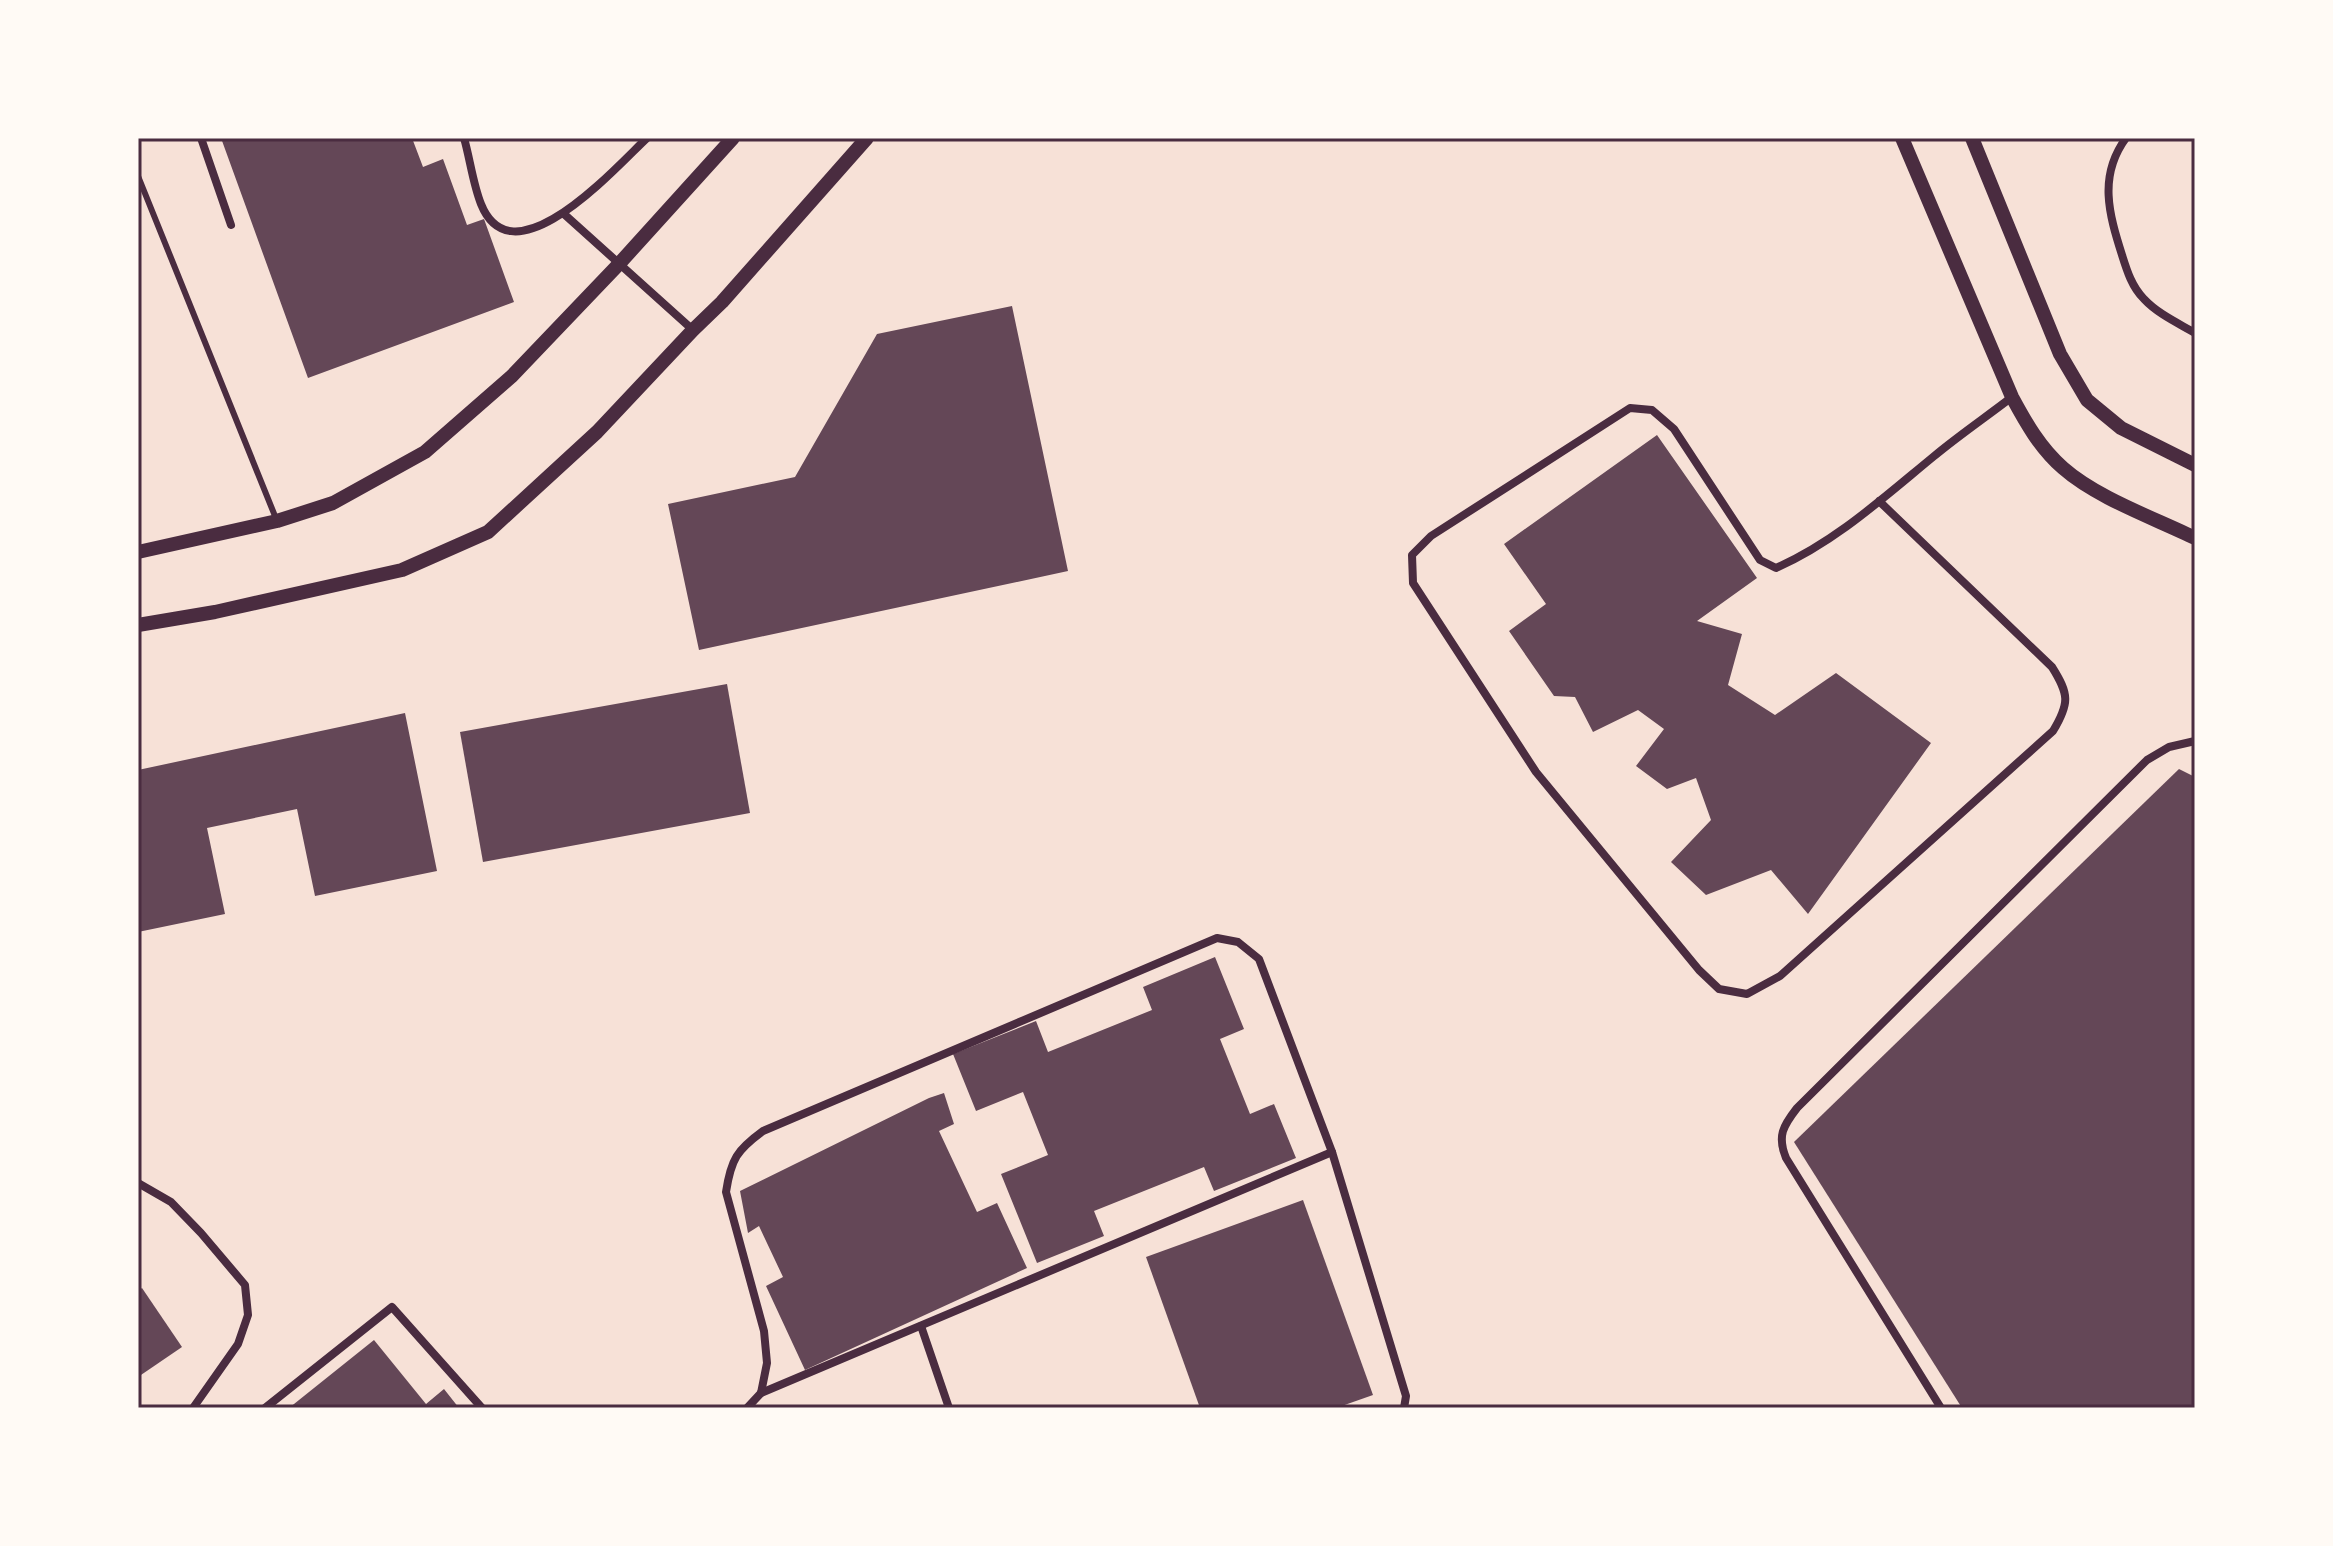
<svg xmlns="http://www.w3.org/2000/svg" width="2333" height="1546" viewBox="0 0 2333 1546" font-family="'DejaVu Sans',sans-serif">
	<rect width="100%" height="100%" fill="#f7e1d7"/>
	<g fill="#644757">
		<polygon points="221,138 412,138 423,167 443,159 467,225 484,219 514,302 308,378"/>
		<polygon points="1012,306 1068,571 699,650 668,504 795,477 877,334"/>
		<polygon points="1657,435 1757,578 1697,621 1742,634 1728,685 1775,715 1836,673 1931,743 1808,914 1771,870 1706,895 1671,862 1711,820 1696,778 1667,789 1636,766 1664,729 1638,710 1593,732 1575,697 1554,696 1509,631 1546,604 1504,544"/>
		<polygon points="727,684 750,813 483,862 460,732"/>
		<polygon points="405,713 437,871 315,896 297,809 207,828 225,914 138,932 138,770"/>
		<polygon points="2179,769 2195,777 2195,1408 1962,1408 1794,1142"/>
		<polygon points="1215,957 1244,1029 1220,1039 1250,1114 1274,1104 1296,1158 1214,1191 1204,1167 1094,1211 1104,1236 1037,1263 1001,1174 1048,1155 1023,1092 976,1111 953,1054 1036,1021 1048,1052 1152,1010 1143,987"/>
		<polygon points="944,1093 954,1124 939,1131 977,1212 997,1203 1027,1268 805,1370 766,1286 783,1277 759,1226 748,1233 740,1191 929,1098"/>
		<polygon points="1303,1200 1373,1395 1336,1408 1200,1408 1146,1257"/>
		<polygon points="142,1288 182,1347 138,1377 138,1291"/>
		<polygon points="374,1340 426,1404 444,1389 459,1408 289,1408"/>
	</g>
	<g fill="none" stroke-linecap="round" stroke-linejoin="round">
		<polyline stroke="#4a2c40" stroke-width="6" points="138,176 277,521"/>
		<g stroke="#4a2c40" stroke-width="8">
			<polyline points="201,138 231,225"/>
			<path d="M 464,138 C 470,159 473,184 481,204 C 513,284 617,166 647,138"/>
			<path d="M 2126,138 C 2098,176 2109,214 2122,255 C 2127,271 2132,287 2144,299 C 2158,314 2178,323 2195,333"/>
			<polyline points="564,214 693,330"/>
			<path d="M 1879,501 L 2052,667 C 2069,694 2070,703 2053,731 L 1780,976 L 1747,994 L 1719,989 L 1699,970 L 1536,772 L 1413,583 L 1412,555 L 1431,536 L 1630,408 L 1652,410 L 1674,429 L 1760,560 L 1776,568 C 1835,542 1883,498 1933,457 C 1958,436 1986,417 2012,397"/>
			<polyline points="138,1183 171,1202 201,1233 245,1285 248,1315 238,1344 193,1408"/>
			<polyline points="921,1326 949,1408"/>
			<polyline points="761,1393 1332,1152"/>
			<polyline points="265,1408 392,1307 482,1408"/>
			<path d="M 747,1408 L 761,1393 L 767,1363 L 764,1331 L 726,1192 C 731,1159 737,1150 763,1131 L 1217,938 L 1238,942 L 1259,959 L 1332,1152 L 1406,1396 L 1404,1408"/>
			<path d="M 1941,1408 L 1786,1158 C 1777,1136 1783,1126 1797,1108 L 2147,760 L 2169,747 L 2195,741"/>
		</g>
		<g stroke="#4a2c40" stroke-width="14">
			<path d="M 1902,138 L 2012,397 C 2026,423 2040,448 2063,468 C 2097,498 2154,518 2195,538"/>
			<polyline points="1972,138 2060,354 2087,400 2121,428 2195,465"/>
			<polyline points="138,552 277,521 333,503 425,452 512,376 618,265 733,138"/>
			<polyline points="138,625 215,612 402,570 488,532 597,432 693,330 722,302 867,138"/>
		</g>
	</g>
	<rect width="2333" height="1546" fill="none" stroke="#fffaf5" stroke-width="280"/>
	<rect x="140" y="140" width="2053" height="1266" fill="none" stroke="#4a2c40" stroke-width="3"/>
</svg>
